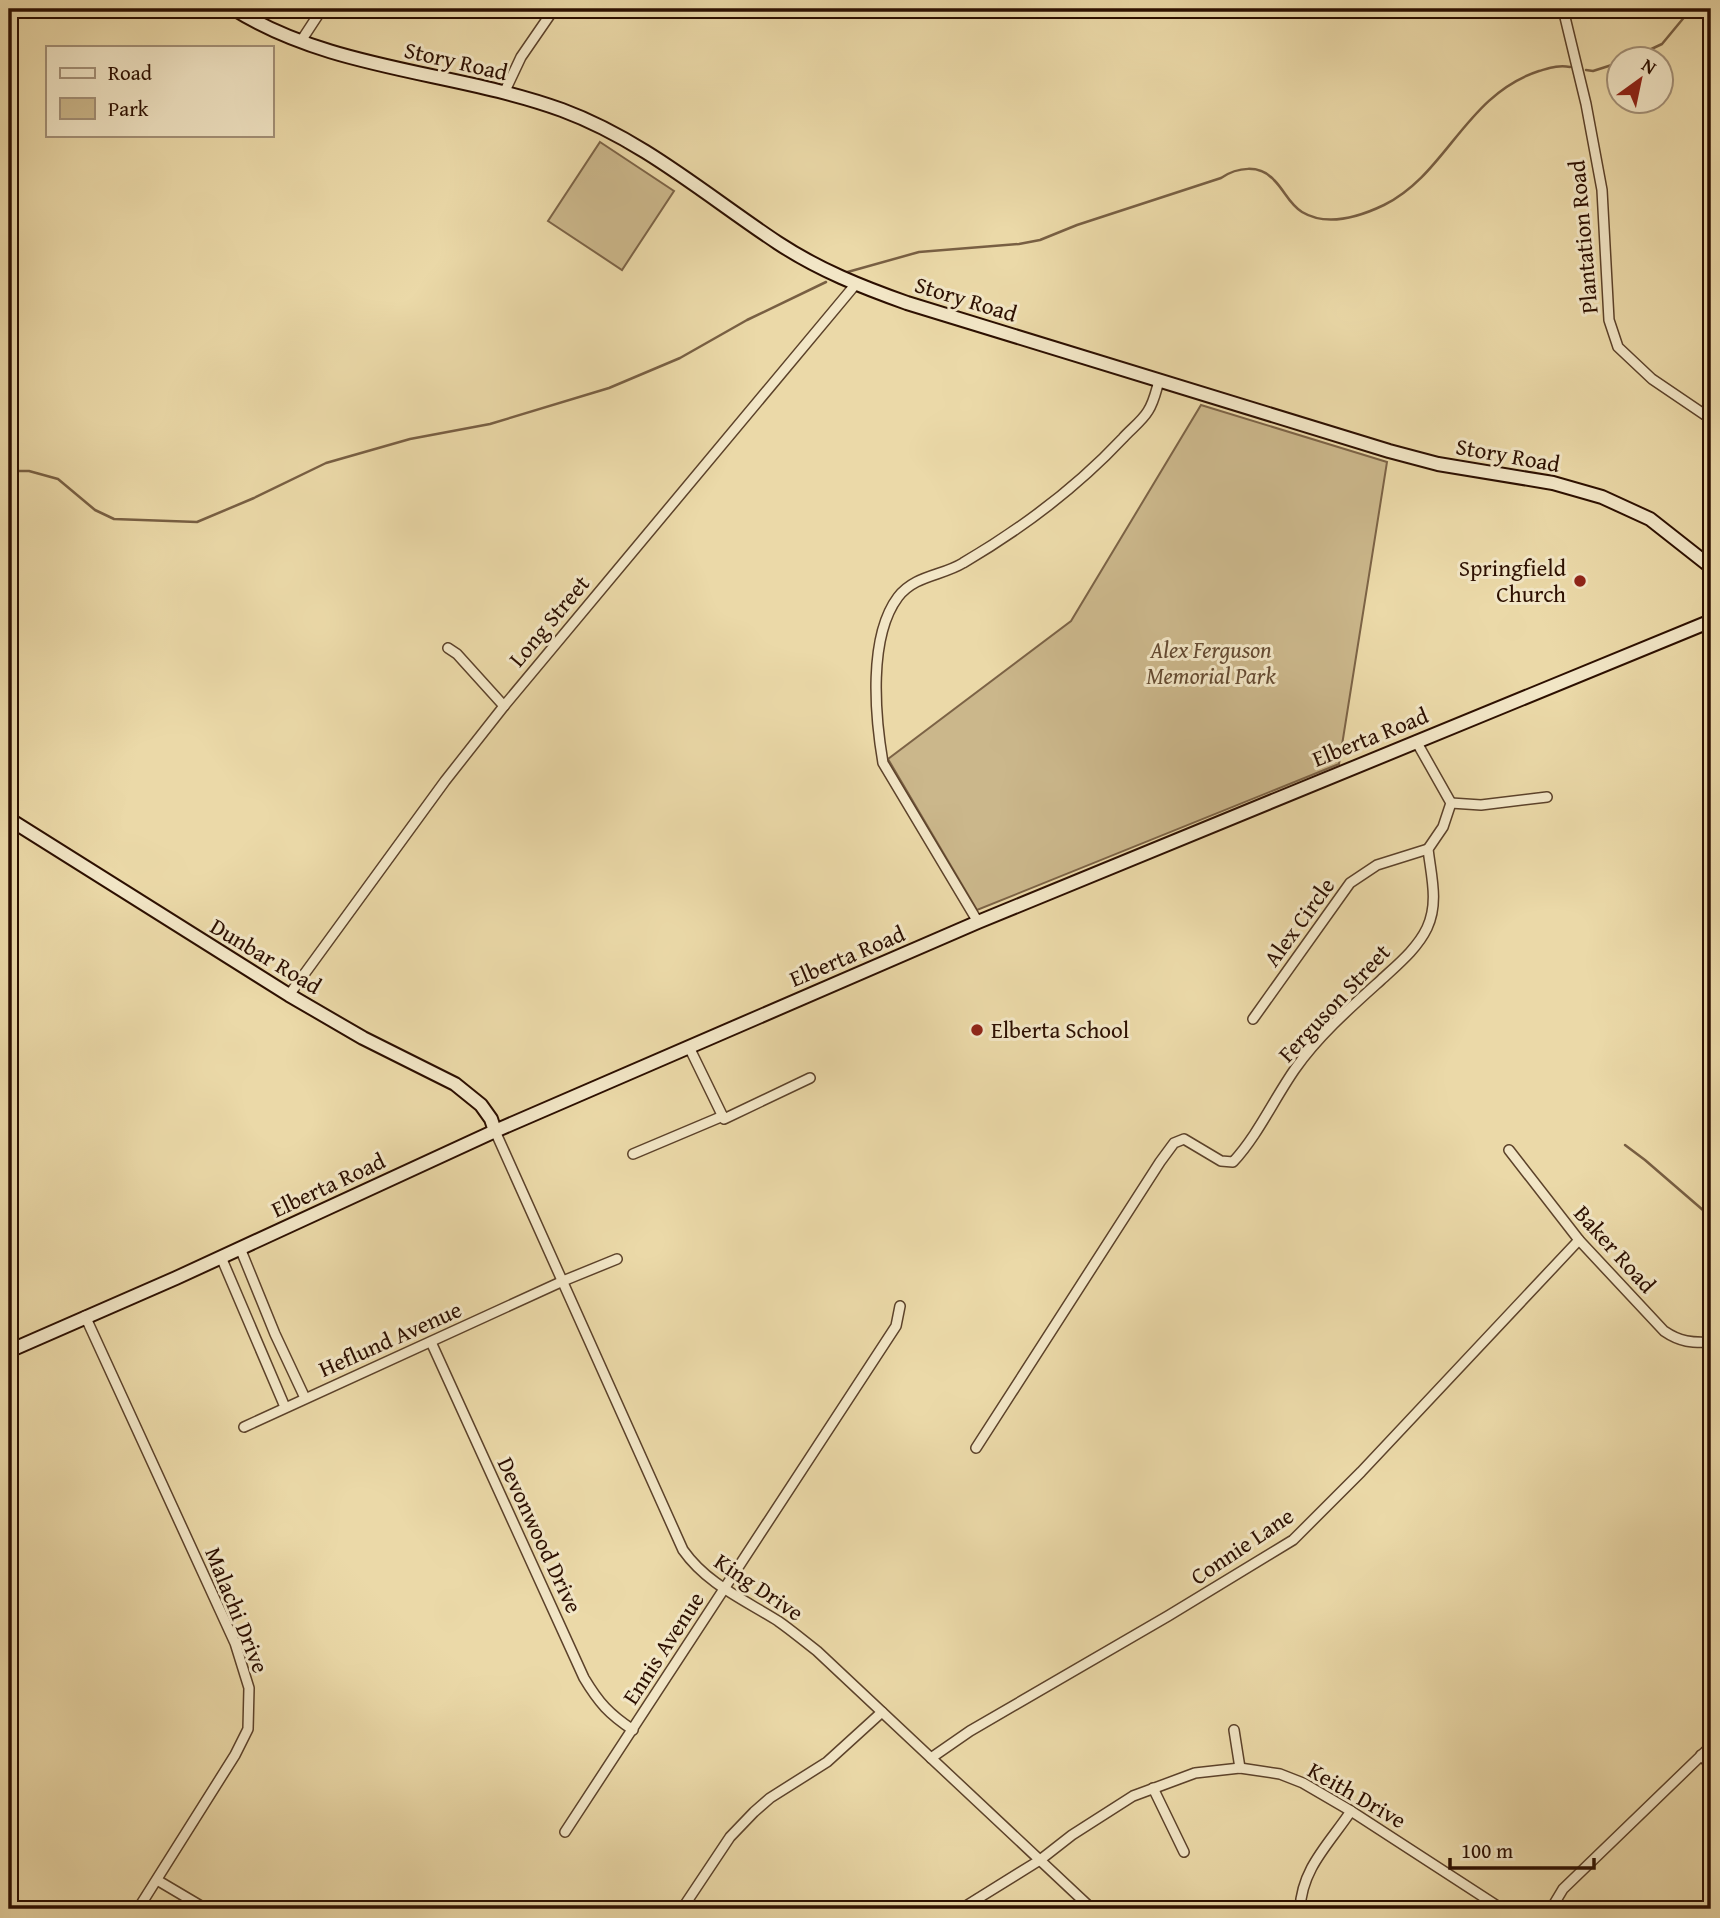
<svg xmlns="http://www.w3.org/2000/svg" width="1720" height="1918" viewBox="0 0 1720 1918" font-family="'Gentium Book Plus',serif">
	<rect width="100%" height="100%" fill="#ebd9a8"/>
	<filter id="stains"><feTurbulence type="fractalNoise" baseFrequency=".00286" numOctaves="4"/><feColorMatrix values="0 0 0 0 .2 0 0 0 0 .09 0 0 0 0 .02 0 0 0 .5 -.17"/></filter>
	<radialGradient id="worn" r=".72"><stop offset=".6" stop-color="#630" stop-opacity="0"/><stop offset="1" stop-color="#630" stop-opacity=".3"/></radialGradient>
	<g fill="#cbb78b" stroke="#7c6346" stroke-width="2">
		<polygon points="600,142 674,191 622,270 548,221"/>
		<polygon points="1201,405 1387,462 1339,764 977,910 888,759 1071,621"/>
	</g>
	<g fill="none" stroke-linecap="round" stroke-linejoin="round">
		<g stroke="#785f43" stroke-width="2.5">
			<polyline points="1628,60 1662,44 1691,9"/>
			<polyline points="1586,70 1593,71 1618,63"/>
			<path d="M 844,273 L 919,252 L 1019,244 L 1040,240 L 1077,225 L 1221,178 C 1237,167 1260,164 1274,180 C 1285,191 1289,204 1302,212 C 1327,227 1359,217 1384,205 C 1447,174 1465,95 1539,71 C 1550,68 1558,65 1570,67"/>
			<polyline points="9,471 29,471 58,479 95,510 114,519 197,522 254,498 326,463 410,439 490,424 609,388 680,358 747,320 826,282"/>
			<polyline points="1625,1145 1645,1160 1711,1217"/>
		</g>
		<g stroke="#5c422a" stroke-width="12">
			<g id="street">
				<polyline points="1563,9 1586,104 1602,190 1609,320 1618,347 1652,379 1711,419"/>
				<polyline points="301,41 322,9"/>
				<polyline points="504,93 521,57 554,9"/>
				<polyline points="448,648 457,654 504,706"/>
				<polyline points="1451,803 1481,805 1547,797"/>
				<path d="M 978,922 L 883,763 C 875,716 868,637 898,597 C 915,575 942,576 963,563 C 1021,529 1077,487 1123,438 C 1131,429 1142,421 1148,411 C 1154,402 1156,391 1159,381"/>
				<polyline points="289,995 445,781 504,706 855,285"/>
				<polyline points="1253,1019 1350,883 1377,865 1428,849"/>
				<polyline points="689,1047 724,1119 810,1078"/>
				<path d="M 495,1131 L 683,1550 C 707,1584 743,1599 778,1621 C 791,1630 804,1641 817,1651 L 1092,1909"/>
				<path d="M 1509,1150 L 1579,1240 L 1664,1331 C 1680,1342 1692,1343 1711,1342"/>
				<polyline points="633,1154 723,1116"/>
				<polyline points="240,1248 275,1334 305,1398"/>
				<polyline points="221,1257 285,1407"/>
				<polyline points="85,1316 235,1643 249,1688 248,1729 235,1755 138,1909"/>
				<path d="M 431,1342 L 584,1678 C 599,1703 609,1714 633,1730"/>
				<polyline points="244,1427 563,1281 617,1259"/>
				<path d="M 976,1448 L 1160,1162 L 1174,1143 L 1184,1139 L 1221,1161 L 1233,1162 C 1258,1135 1274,1099 1295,1069 C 1319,1035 1351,1007 1381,980 C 1397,965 1417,949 1427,928 C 1439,903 1431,875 1428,849 L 1443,827 L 1451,803 L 1416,741"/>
				<polyline points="1234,1730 1240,1768"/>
				<polyline points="1701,1755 1711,1766"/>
				<polyline points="931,1758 970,1731 1168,1616 1293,1540 1361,1472 1579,1240"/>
				<polyline points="1153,1788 1184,1852"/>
				<polyline points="565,1832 896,1326 900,1306"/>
				<polyline points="157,1880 206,1909"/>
				<polyline points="978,1899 984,1909"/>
				<polyline points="682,1909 730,1837 754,1812 770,1798 827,1762 882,1712"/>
				<polyline points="961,1909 1040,1860 1072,1835 1133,1796 1195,1773 1240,1768 1280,1774 1303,1783 1351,1811 1502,1909"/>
				<path d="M 1300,1909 C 1302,1868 1329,1844 1351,1811"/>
				<polyline points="1551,1909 1563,1889 1711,1746"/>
			</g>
		</g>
		<g stroke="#2c0f00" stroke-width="16">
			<g id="secondary">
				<path d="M 234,9 C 333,71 455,71 562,110 C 643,140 707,196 778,243 C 819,270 862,287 907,303 L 1389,451 L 1438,464 L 1553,483 L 1602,497 L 1650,519 L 1711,567"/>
				<polyline points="9,819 289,995 363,1038 455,1084 481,1105 491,1119 495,1131"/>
				<polyline points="9,1351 176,1278 495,1131 978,922 1711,621"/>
			</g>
		</g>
		<use href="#street" stroke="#f2e6c6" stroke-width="9"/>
		<use href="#secondary" stroke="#f2e6c6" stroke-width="12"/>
	</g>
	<g fill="#8f2418" stroke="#f2e6c6" stroke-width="2.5">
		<circle cx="1580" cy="581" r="7"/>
		<circle cx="977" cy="1030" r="7"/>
	</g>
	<g text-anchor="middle" stroke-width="6" stroke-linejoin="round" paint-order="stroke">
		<g font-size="23" fill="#2c0f00" stroke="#f2e6c6">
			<text transform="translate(456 61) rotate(13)" y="8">Story Road</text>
			<text transform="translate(1583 237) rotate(-95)" y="8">Plantation Road</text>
			<text transform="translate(966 299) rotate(17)" y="8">Story Road</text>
			<text transform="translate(1508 455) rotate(10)" y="8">Story Road</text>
			<text transform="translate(549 621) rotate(-50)" y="8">Long Street</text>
			<text transform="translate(1370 737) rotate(-22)" y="8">Elberta Road</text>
			<text transform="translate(1299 922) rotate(-54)" y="8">Alex Circle</text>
			<text transform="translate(266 956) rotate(31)" y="8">Dunbar Road</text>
			<text transform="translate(847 956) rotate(-23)" y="8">Elberta Road</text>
			<text transform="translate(1334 1003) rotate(-47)" y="8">Ferguson Street</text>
			<text transform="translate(328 1185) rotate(-25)" y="8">Elberta Road</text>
			<text transform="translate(1615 1249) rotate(48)" y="8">Baker Road</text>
			<text transform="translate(390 1339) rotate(-24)" y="8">Heflund Avenue</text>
			<text transform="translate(540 1535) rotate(65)" y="8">Devonwood Drive</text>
			<text transform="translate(1242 1546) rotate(-34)" y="8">Connie Lane</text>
			<text transform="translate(759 1587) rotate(34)" y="8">King Drive</text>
			<text transform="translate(237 1610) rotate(68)" y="8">Malachi Drive</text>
			<text transform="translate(663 1648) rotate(-57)" y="8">Ennis Avenue</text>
			<text transform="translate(1357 1795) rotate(30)" y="8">Keith Drive</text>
		</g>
		<g font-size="23" fill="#2c0f00" stroke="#f2e6c6" text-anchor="end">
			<text x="1566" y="576">Springfield<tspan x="1566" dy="26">Church</tspan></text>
			<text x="991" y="1038" text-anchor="start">Elberta School</text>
		</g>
		<g font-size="23" font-style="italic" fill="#644a31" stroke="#f2e6c6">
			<text x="1211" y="658">Alex Ferguson<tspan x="1211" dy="26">Memorial Park</tspan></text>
		</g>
	</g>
	<rect width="1720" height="1918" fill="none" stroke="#ebd9a8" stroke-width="35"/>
	<rect x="10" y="10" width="1699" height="1897" fill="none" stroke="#2c0f00" stroke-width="3.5"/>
	<rect x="18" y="18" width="1685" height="1883" fill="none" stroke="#2c0f00" stroke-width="2"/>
	<rect x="46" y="46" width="228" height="91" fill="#f2e6c6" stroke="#a39077" stroke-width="2"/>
	<rect x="60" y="68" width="35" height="10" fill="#f2e6c6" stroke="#a39077" stroke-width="2"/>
	<text x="108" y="80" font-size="21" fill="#2c0f00">Road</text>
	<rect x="60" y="98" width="35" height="21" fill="#cbb78b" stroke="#a39077" stroke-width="2"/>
	<text x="108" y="116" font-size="21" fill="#2c0f00">Park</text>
	<g transform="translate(1640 80) rotate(33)"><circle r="33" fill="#f2e6c6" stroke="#a39077" stroke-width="2"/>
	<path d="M0-5L12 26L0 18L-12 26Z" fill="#8f2418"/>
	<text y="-10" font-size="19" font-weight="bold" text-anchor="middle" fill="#2c0f00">N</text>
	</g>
	<path d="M1450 1858v10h144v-10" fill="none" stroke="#2c0f00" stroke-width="3.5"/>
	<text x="1461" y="1858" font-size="21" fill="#2c0f00" stroke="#f2e6c6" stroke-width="5" paint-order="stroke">100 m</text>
	<rect width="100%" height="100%" filter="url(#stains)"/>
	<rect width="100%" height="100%" fill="url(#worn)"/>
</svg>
